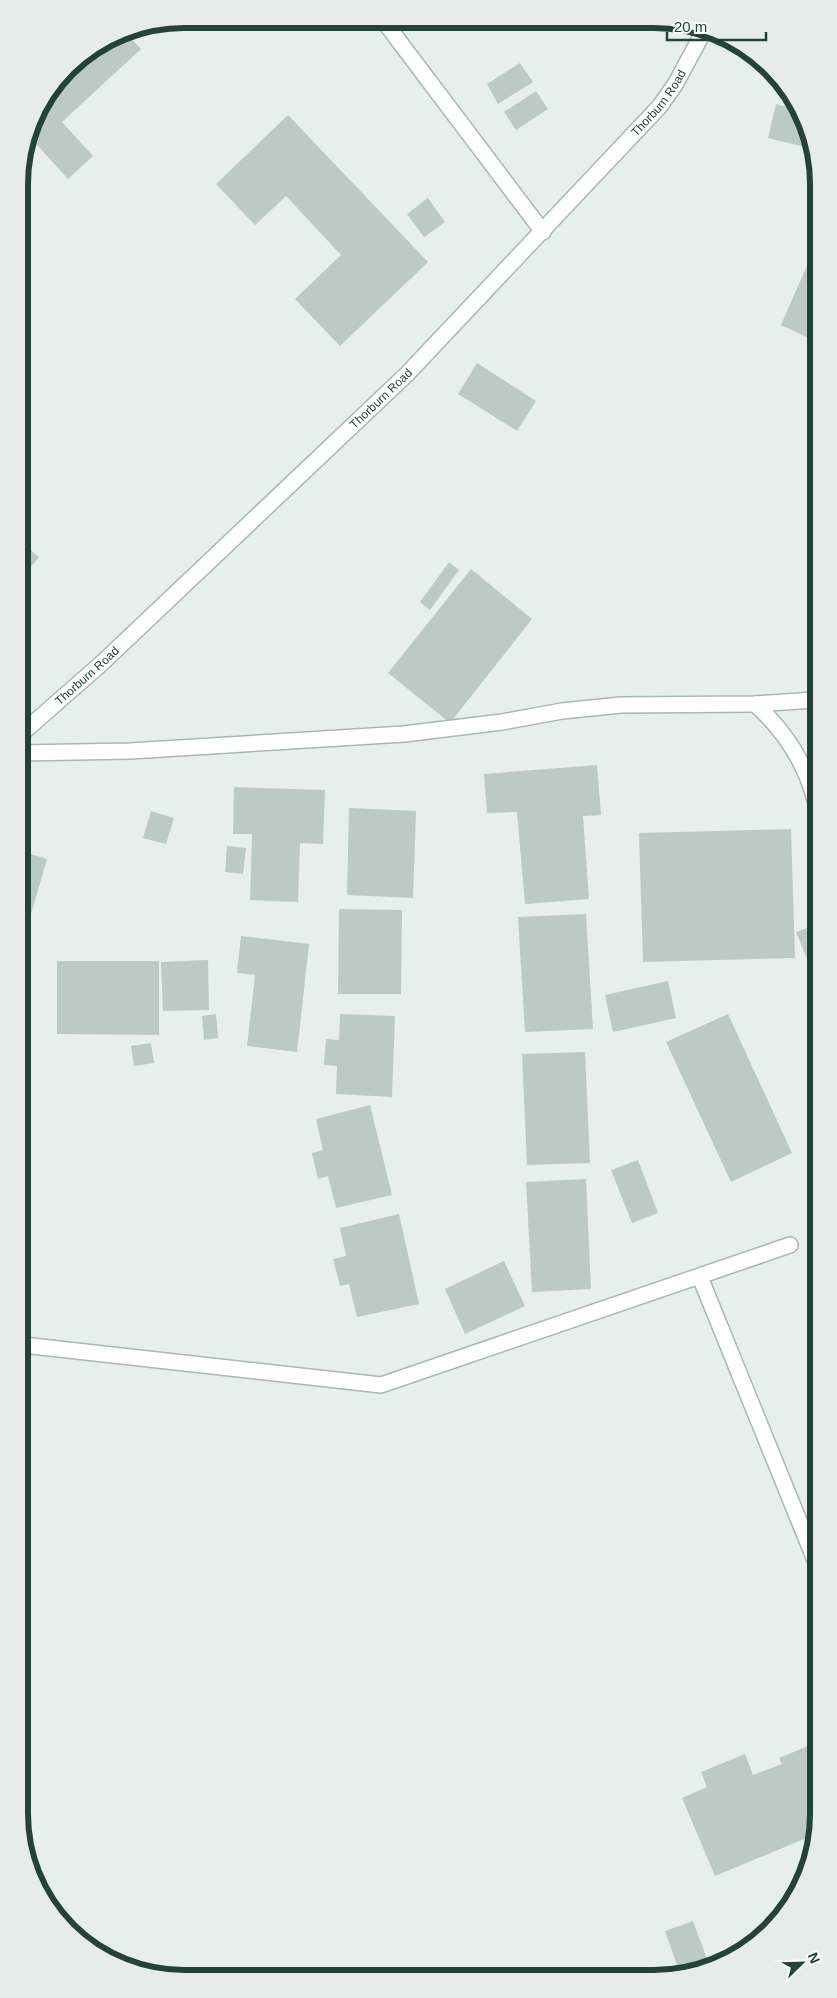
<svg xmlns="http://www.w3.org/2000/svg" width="837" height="1998" viewBox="0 0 837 1998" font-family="Helvetica,sans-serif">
	<rect width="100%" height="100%" fill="#e6efeb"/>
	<g fill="#bbcac4">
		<polygon points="121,31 124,31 141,49 62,122 93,156 68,179 29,136 36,111 75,60"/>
		<polygon points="520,63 533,82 498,104 487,84"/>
		<polygon points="536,91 548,109 516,130 504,112"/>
		<polygon points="776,104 794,109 813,141 813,149 768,138"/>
		<polygon points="288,115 428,262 340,346 295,299 341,255 286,196 255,225 216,184"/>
		<polygon points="428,198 445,222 424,237 407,214"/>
		<polygon points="813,252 813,340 781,325"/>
		<polygon points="477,363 536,401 517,431 458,394"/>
		<polygon points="20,541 39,557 20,580"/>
		<polygon points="449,562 459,570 430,610 420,602"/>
		<polygon points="471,569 532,619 450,723 388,673"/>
		<polygon points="597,765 601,815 583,816 589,899 525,904 517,812 487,813 484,774"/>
		<polygon points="234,787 325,790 323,844 300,843 298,902 250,900 252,834 233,834"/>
		<polygon points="349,808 416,811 413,898 347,895"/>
		<polygon points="151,811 174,818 166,844 143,838"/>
		<polygon points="791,829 795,958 643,962 639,833"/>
		<polygon points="227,846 246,848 243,874 225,872"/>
		<polygon points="21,851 47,859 31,914 21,911"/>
		<polygon points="339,909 402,910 401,994 338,994"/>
		<polygon points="586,914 593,1029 525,1032 518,917"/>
		<polygon points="815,925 815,955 807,959 796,932"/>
		<polygon points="241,936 309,944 297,1052 247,1046 255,975 237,973"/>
		<polygon points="208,960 209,1010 163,1011 161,962"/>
		<polygon points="57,961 159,961 159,1035 57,1034"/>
		<polygon points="668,981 676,1018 613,1032 605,995"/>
		<polygon points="216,1014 218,1038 204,1040 202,1016"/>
		<polygon points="340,1014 395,1016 392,1097 336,1094 337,1066 324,1065 326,1039 339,1040"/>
		<polygon points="728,1014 792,1153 731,1182 666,1042"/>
		<polygon points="151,1043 154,1063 134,1066 131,1046"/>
		<polygon points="585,1052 590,1163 527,1165 522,1054"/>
		<polygon points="370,1105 392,1195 336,1208 328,1176 318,1179 312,1153 323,1150 316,1119"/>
		<polygon points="638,1160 658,1213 632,1223 611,1170"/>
		<polygon points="586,1179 591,1289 532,1292 526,1182"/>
		<polygon points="399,1214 419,1304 357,1317 349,1284 340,1286 333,1259 346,1256 340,1228"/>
		<polygon points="504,1261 525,1306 465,1334 445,1289"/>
		<polygon points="818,1742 816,1834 715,1876 682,1798 707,1787 701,1772 745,1754 753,1775 782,1764 779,1758"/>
		<polygon points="693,1921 710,1967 696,1974 680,1974 665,1931"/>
	</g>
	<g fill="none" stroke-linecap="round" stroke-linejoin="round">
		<g stroke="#a8b8b2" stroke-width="18">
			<g id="minor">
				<polyline points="383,20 543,232"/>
				<path d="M 755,704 C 785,731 805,762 815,800"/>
				<path id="s1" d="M 21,734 L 102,663 L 407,374 L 660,106 L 676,83 L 705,29"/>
				<polyline points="21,753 130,751 404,734 502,722 562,711 621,705 755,704 814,700"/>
				<polyline points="700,1277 817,1565"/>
				<polyline points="23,1345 381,1385 790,1245"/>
			</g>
		</g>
		<use href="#minor" stroke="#fff" stroke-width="15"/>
	</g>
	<g text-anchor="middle" stroke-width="4.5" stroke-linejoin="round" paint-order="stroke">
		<g font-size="12" fill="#24423a" stroke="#f7fbf9">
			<text dy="4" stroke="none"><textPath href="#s1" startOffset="898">Thorburn Road</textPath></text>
			<text dy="4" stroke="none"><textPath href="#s1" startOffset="492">Thorburn Road</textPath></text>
			<text dy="4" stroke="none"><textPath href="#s1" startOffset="88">Thorburn Road</textPath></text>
		</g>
	</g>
	<path d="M0 0H837V1998H0ZM184 28H654A156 156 0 0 1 810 184V1814A156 156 0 0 1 654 1970H184A156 156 0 0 1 28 1814V184A156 156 0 0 1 184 28Z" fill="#e6ecea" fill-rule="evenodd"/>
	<path fill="none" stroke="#24423a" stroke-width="6" d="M184 28H654A156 156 0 0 1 810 184V1814A156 156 0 0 1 654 1970H184A156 156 0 0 1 28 1814V184A156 156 0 0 1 184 28Z"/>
	<g transform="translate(802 1963) rotate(67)" stroke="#f7fbf9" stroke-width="4" paint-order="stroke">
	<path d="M0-4L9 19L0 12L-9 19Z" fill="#24423a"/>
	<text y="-8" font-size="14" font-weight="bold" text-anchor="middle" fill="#24423a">N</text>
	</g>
	<path d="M667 32v8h99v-8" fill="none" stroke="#24423a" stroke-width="2.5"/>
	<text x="674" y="32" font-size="15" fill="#24423a" stroke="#f7fbf9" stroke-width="4" paint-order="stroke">20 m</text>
</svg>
